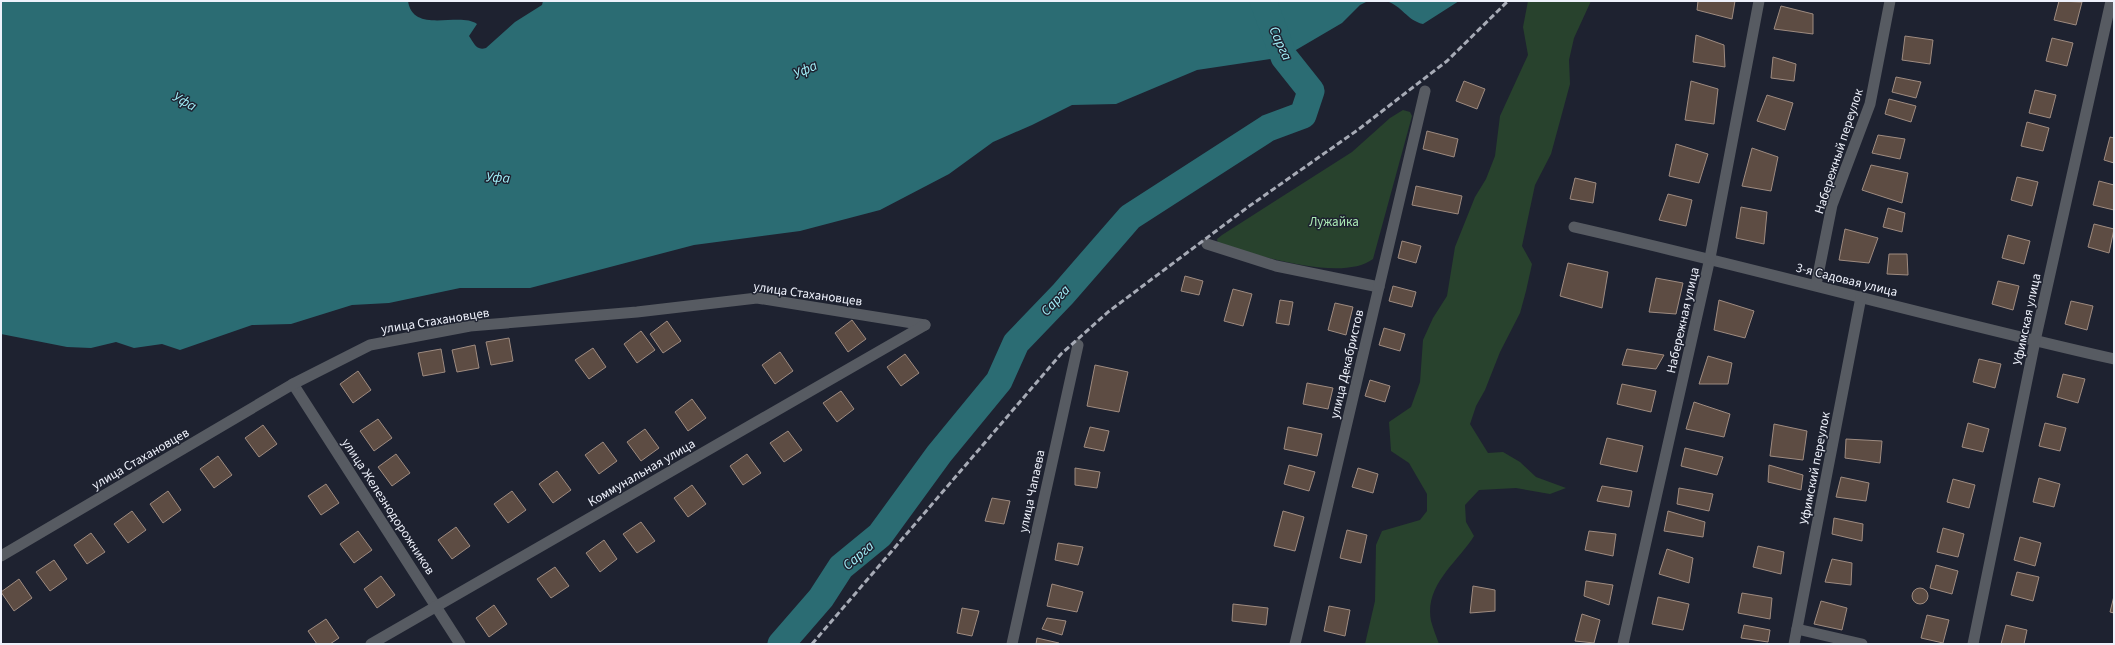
<svg xmlns="http://www.w3.org/2000/svg" width="2115" height="645" viewBox="0 0 2115 645" font-family="'Source Sans 3',sans-serif">
	<rect width="100%" height="100%" fill="#1e2230"/>
	<g fill="#28422d">
		<path d="M 1528,1 L 1591,1 L 1574,38 L 1569,60 L 1570,84 L 1551,154 L 1535,185 L 1522,246 L 1532,264 L 1526,291 L 1520,313 L 1500,352 L 1485,390 L 1476,406 L 1470,424 L 1488,453 L 1503,452 L 1520,462 L 1536,477 L 1566,488 L 1550,494 L 1516,488 L 1479,490 L 1465,505 L 1466,522 L 1474,536 C 1458,562 1424,585 1431,621 C 1433,628 1436,636 1439,644 L 1365,644 L 1375,601 L 1376,545 L 1382,531 L 1420,520 L 1427,511 L 1427,494 L 1409,463 L 1391,451 L 1389,422 L 1411,407 L 1420,382 L 1423,340 L 1433,318 L 1447,296 L 1455,247 L 1475,197 L 1486,179 L 1495,156 L 1500,116 L 1528,55 L 1523,27 Z"/>
		<path d="M 1403,110 L 1410,112 L 1412,116 L 1373,259 C 1341,283 1255,254 1218,244 L 1217,239 L 1222,235 L 1352,152 L 1390,118 Z"/>
	</g>
	<g fill="#2b6c73">
		<path d="M 1,1 L 408,1 C 413,35 460,11 477,24 L 469,36 C 474,43 476,51 486,48 L 515,22 L 542,5 L 543,1 L 1368,1 L 1360,5 L 1342,23 L 1284,57 L 1197,70 L 1116,104 L 1072,105 L 1032,125 L 993,142 L 949,174 L 880,210 L 800,231 L 694,245 L 530,288 L 460,288 L 389,303 L 352,305 L 291,324 L 252,325 L 180,350 L 162,344 L 134,348 L 116,342 L 91,348 L 67,347 L 1,334 Z"/>
		<path d="M 1386,1 L 1459,1 L 1423,24 C 1406,20 1403,6 1386,1 Z"/>
	</g>
	<g fill="none" stroke-linecap="round" stroke-linejoin="round">
		<polyline stroke="#2b6c73" stroke-width="27" points="781,644 821,598 841,567 880,535 939,454 999,381 1016,343 1063,294 1130,217 1268,128 1303,115 1311,91 1284,57 1263,1"/>
	</g>
	<g fill="#5d4c43" stroke="#9e8b80">
		<polygon points="1698,1 1735,1 1732,19 1697,10"/>
		<polygon points="2059,1 2082,2 2076,25 2054,20"/>
		<polygon points="1781,6 1813,14 1813,34 1774,29"/>
		<polygon points="1696,35 1724,45 1725,67 1693,62"/>
		<polygon points="1905,36 1933,40 1930,64 1902,60"/>
		<polygon points="2052,38 2073,43 2067,66 2046,61"/>
		<polygon points="1773,57 1796,64 1794,81 1771,78"/>
		<polygon points="1896,77 1921,82 1916,98 1892,92"/>
		<polygon points="1464,81 1485,89 1477,109 1456,101"/>
		<polygon points="1691,81 1718,89 1714,124 1685,120"/>
		<polygon points="2035,90 2056,95 2050,118 2029,113"/>
		<polygon points="1767,95 1793,103 1785,130 1757,121"/>
		<polygon points="1889,99 1916,106 1911,122 1885,114"/>
		<polygon points="2027,122 2049,128 2043,151 2021,146"/>
		<polygon points="1427,131 1458,139 1454,157 1423,149"/>
		<polygon points="1878,135 1905,139 1900,159 1872,153"/>
		<polygon points="2110,137 2114,138 2114,163 2104,160"/>
		<polygon points="1676,144 1708,154 1699,183 1669,176"/>
		<polygon points="1752,148 1778,157 1771,191 1742,186"/>
		<polygon points="1871,165 1908,173 1902,203 1862,190"/>
		<polygon points="2017,177 2038,182 2032,206 2011,200"/>
		<polygon points="1575,178 1596,183 1593,203 1570,199"/>
		<polygon points="2099,181 2114,185 2114,210 2093,205"/>
		<polygon points="1416,186 1462,196 1458,214 1412,205"/>
		<polygon points="1668,194 1692,200 1686,226 1659,220"/>
		<polygon points="1741,207 1767,212 1764,244 1736,238"/>
		<polygon points="1888,208 1905,213 1902,232 1883,227"/>
		<polygon points="2094,224 2114,229 2109,253 2088,247"/>
		<polygon points="1845,229 1878,238 1869,263 1839,260"/>
		<polygon points="2008,235 2030,241 2024,264 2002,258"/>
		<polygon points="1402,241 1421,246 1416,263 1398,258"/>
		<polygon points="1889,254 1907,254 1908,275 1887,274"/>
		<polygon points="1568,263 1608,272 1602,308 1560,296"/>
		<polygon points="1185,276 1203,281 1199,295 1181,291"/>
		<polygon points="1656,278 1683,283 1676,314 1649,312"/>
		<polygon points="1998,281 2019,286 2013,310 1992,304"/>
		<polygon points="1393,286 1416,292 1412,307 1389,301"/>
		<polygon points="1233,289 1252,294 1243,326 1224,321"/>
		<polygon points="1280,300 1293,302 1289,325 1276,323"/>
		<polygon points="1719,300 1754,311 1745,338 1714,330"/>
		<polygon points="2071,301 2093,306 2087,330 2065,324"/>
		<polygon points="1335,303 1353,307 1346,335 1328,330"/>
		<polygon points="852,320 866,339 848,352 835,333"/>
		<polygon points="667,321 681,341 663,353 650,334"/>
		<polygon points="1384,328 1405,334 1400,351 1379,345"/>
		<polygon points="641,331 655,350 637,363 624,344"/>
		<polygon points="509,338 513,361 491,365 486,342"/>
		<polygon points="475,345 479,368 457,372 452,350"/>
		<polygon points="593,348 606,367 589,379 575,360"/>
		<polygon points="441,349 445,372 423,376 418,353"/>
		<polygon points="1627,349 1664,355 1656,369 1622,365"/>
		<polygon points="780,352 793,371 775,384 762,365"/>
		<polygon points="905,354 919,373 901,386 887,367"/>
		<polygon points="1708,356 1732,363 1728,384 1699,384"/>
		<polygon points="1979,359 2001,364 1995,388 1973,382"/>
		<polygon points="1095,365 1128,372 1119,412 1087,406"/>
		<polygon points="358,371 371,390 353,403 340,384"/>
		<polygon points="2063,374 2085,379 2078,403 2057,397"/>
		<polygon points="1370,380 1390,386 1385,402 1365,396"/>
		<polygon points="1307,383 1333,388 1328,409 1303,404"/>
		<polygon points="1622,384 1656,391 1651,412 1617,404"/>
		<polygon points="841,391 854,409 837,422 823,403"/>
		<polygon points="692,399 706,418 688,431 675,412"/>
		<polygon points="1694,402 1730,414 1724,437 1686,429"/>
		<polygon points="378,419 392,438 374,451 360,431"/>
		<polygon points="1968,423 1989,429 1983,452 1962,447"/>
		<polygon points="2045,423 2066,428 2060,451 2039,446"/>
		<polygon points="1774,424 1807,431 1803,460 1770,456"/>
		<polygon points="263,425 277,444 259,457 245,438"/>
		<polygon points="1090,427 1109,431 1104,451 1084,447"/>
		<polygon points="1288,427 1322,434 1317,456 1284,449"/>
		<polygon points="645,429 659,448 641,461 627,442"/>
		<polygon points="788,431 802,450 784,462 770,443"/>
		<polygon points="1607,438 1643,446 1637,472 1600,464"/>
		<polygon points="1846,439 1882,441 1880,463 1845,458"/>
		<polygon points="603,442 617,461 599,474 585,455"/>
		<polygon points="1685,448 1723,457 1717,475 1681,466"/>
		<polygon points="396,454 410,473 392,486 378,467"/>
		<polygon points="747,454 761,473 743,485 730,466"/>
		<polygon points="218,456 232,475 214,488 200,469"/>
		<polygon points="1289,465 1315,472 1309,491 1284,484"/>
		<polygon points="1769,465 1803,475 1801,490 1768,482"/>
		<polygon points="1075,468 1100,472 1097,488 1075,485"/>
		<polygon points="1358,468 1378,474 1373,493 1352,487"/>
		<polygon points="557,471 571,490 553,503 539,484"/>
		<polygon points="1841,477 1869,483 1866,501 1836,497"/>
		<polygon points="2039,478 2060,484 2054,507 2033,502"/>
		<polygon points="1953,479 1975,485 1969,508 1947,502"/>
		<polygon points="326,484 339,503 321,515 308,496"/>
		<polygon points="692,485 706,504 688,517 674,498"/>
		<polygon points="1602,486 1632,491 1629,507 1597,501"/>
		<polygon points="1679,488 1713,494 1709,511 1677,504"/>
		<polygon points="168,491 181,510 163,523 150,504"/>
		<polygon points="512,491 526,510 508,523 494,504"/>
		<polygon points="992,498 1010,501 1004,524 985,521"/>
		<polygon points="132,511 146,530 128,543 114,524"/>
		<polygon points="1283,511 1304,517 1295,551 1274,546"/>
		<polygon points="1668,511 1705,522 1703,537 1664,531"/>
		<polygon points="1834,518 1863,524 1862,541 1832,534"/>
		<polygon points="641,522 655,541 637,553 623,534"/>
		<polygon points="456,527 470,546 452,559 438,540"/>
		<polygon points="1943,528 1964,534 1958,557 1937,552"/>
		<polygon points="1347,530 1367,535 1361,563 1340,558"/>
		<polygon points="358,531 372,550 354,563 340,544"/>
		<polygon points="1589,531 1616,534 1613,556 1585,550"/>
		<polygon points="91,533 105,552 87,564 74,545"/>
		<polygon points="2020,537 2041,543 2035,566 2014,560"/>
		<polygon points="604,540 617,559 600,572 586,553"/>
		<polygon points="1058,543 1083,547 1078,565 1055,560"/>
		<polygon points="1758,546 1784,552 1781,574 1753,567"/>
		<polygon points="1667,549 1693,558 1689,583 1659,574"/>
		<polygon points="1832,559 1852,563 1851,585 1825,582"/>
		<polygon points="54,560 67,579 50,591 36,572"/>
		<polygon points="1936,565 1958,571 1952,594 1930,588"/>
		<polygon points="555,567 569,586 551,598 537,579"/>
		<polygon points="2017,572 2039,577 2033,601 2011,595"/>
		<polygon points="381,576 395,595 377,608 364,589"/>
		<polygon points="19,579 32,598 14,611 1,592"/>
		<polygon points="1586,581 1613,585 1609,605 1584,596"/>
		<polygon points="1052,584 1083,592 1077,612 1047,606"/>
		<polygon points="1473,586 1495,590 1495,611 1470,613"/>
		<circle cx="1920" cy="596" r="8"/>
		<polygon points="1742,593 1772,598 1770,619 1738,613"/>
		<polygon points="2114,596 2114,613 2110,612"/>
		<polygon points="1658,597 1689,604 1683,630 1652,624"/>
		<polygon points="1821,601 1847,608 1842,630 1814,624"/>
		<polygon points="1233,604 1268,608 1266,625 1232,621"/>
		<polygon points="494,605 507,624 489,637 476,618"/>
		<polygon points="1329,606 1350,610 1345,636 1324,631"/>
		<polygon points="962,608 979,611 972,636 957,633"/>
		<polygon points="1582,614 1600,620 1594,643 1575,641"/>
		<polygon points="1927,615 1949,620 1943,643 1921,638"/>
		<polygon points="1047,618 1066,621 1062,635 1042,629"/>
		<polygon points="326,619 339,638 330,644 317,644 308,631"/>
		<polygon points="1744,625 1770,630 1768,642 1741,638"/>
		<polygon points="2006,625 2027,630 2024,644 2001,644"/>
		<polygon points="1037,638 1059,643 1059,644 1036,644"/>
	</g>
	<g fill="none" stroke-linecap="round" stroke-linejoin="round">
		<g stroke="#575b62" stroke-width="11">
			<path d="M 1574,227 C 1754,268 1933,318 2114,359"/>
			<polyline points="1207,244 1276,266 1379,287"/>
			<polyline points="1816,285 1832,205 1870,104 1890,1"/>
			<polyline points="293,384 460,644"/>
			<polyline points="1,556 293,384 370,345 470,326 637,312 757,298 925,325"/>
			<polyline points="1797,629 1862,644"/>
			<polyline points="371,644 925,325"/>
			<polyline points="1012,644 1078,345"/>
			<polyline points="1295,644 1425,91"/>
			<polyline points="1623,644 1710,258 1759,1"/>
			<polyline points="1794,644 1861,297"/>
			<polyline points="1973,644 2035,341 2111,1"/>
		</g>
		<polyline stroke="#a7abb6" stroke-width="3" stroke-dasharray="6 3" stroke-linecap="butt" points="812,644 1061,354 1108,312 1248,207 1359,129 1447,61 1508,1"/>
	</g>
	<g text-anchor="middle" stroke-width="3" stroke-linejoin="round" paint-order="stroke">
		<g font-size="13" fill="#eef1fb" stroke="#1e2230">
			<text transform="translate(1838 151) rotate(-72)" y="5">Набережный переулок</text>
			<text transform="translate(1847 279) rotate(14)" y="5">3-я Садовая улица</text>
			<text transform="translate(808 293) rotate(8)" y="5">улица Стахановцев</text>
			<text transform="translate(2026 319) rotate(-78)" y="5">Уфимская улица</text>
			<text transform="translate(435 320) rotate(-9)" y="5">улица Стахановцев</text>
			<text transform="translate(1682 320) rotate(-77)" y="5">Набережная улица</text>
			<text transform="translate(1346 364) rotate(-77)" y="5">улица Декабристов</text>
			<text transform="translate(140 458) rotate(-30)" y="5">улица Стахановцев</text>
			<text transform="translate(1814 468) rotate(-79)" y="5">Уфимский переулок</text>
			<text transform="translate(641 472) rotate(-30)" y="5">Коммунальная улица</text>
			<text transform="translate(1031 491) rotate(-78)" y="5">улица Чапаева</text>
			<text transform="translate(389 506) rotate(57)" y="5">улица Железнодорожников</text>
		</g>
		<g font-size="13" fill="#abeab5" stroke="#1e2230">
			<text x="1334" y="226">Лужайка</text>
		</g>
		<g font-size="14" font-style="italic" fill="#a3f1fa" stroke="#1e2230">
			<text transform="translate(1281 43) rotate(65)" y="5">Сарга</text>
			<text transform="translate(805 69) rotate(-24)" y="5">Уфа</text>
			<text transform="translate(185 101) rotate(29)" y="5">Уфа</text>
			<text transform="translate(498 177) rotate(4)" y="5">Уфа</text>
			<text transform="translate(1055 300) rotate(-48)" y="5">Сарга</text>
			<text transform="translate(858 555) rotate(-41)" y="5">Сарга</text>
		</g>
	</g>
	<rect width="2115" height="645" fill="none" stroke="#eef1fb" stroke-width="4"/>
</svg>
